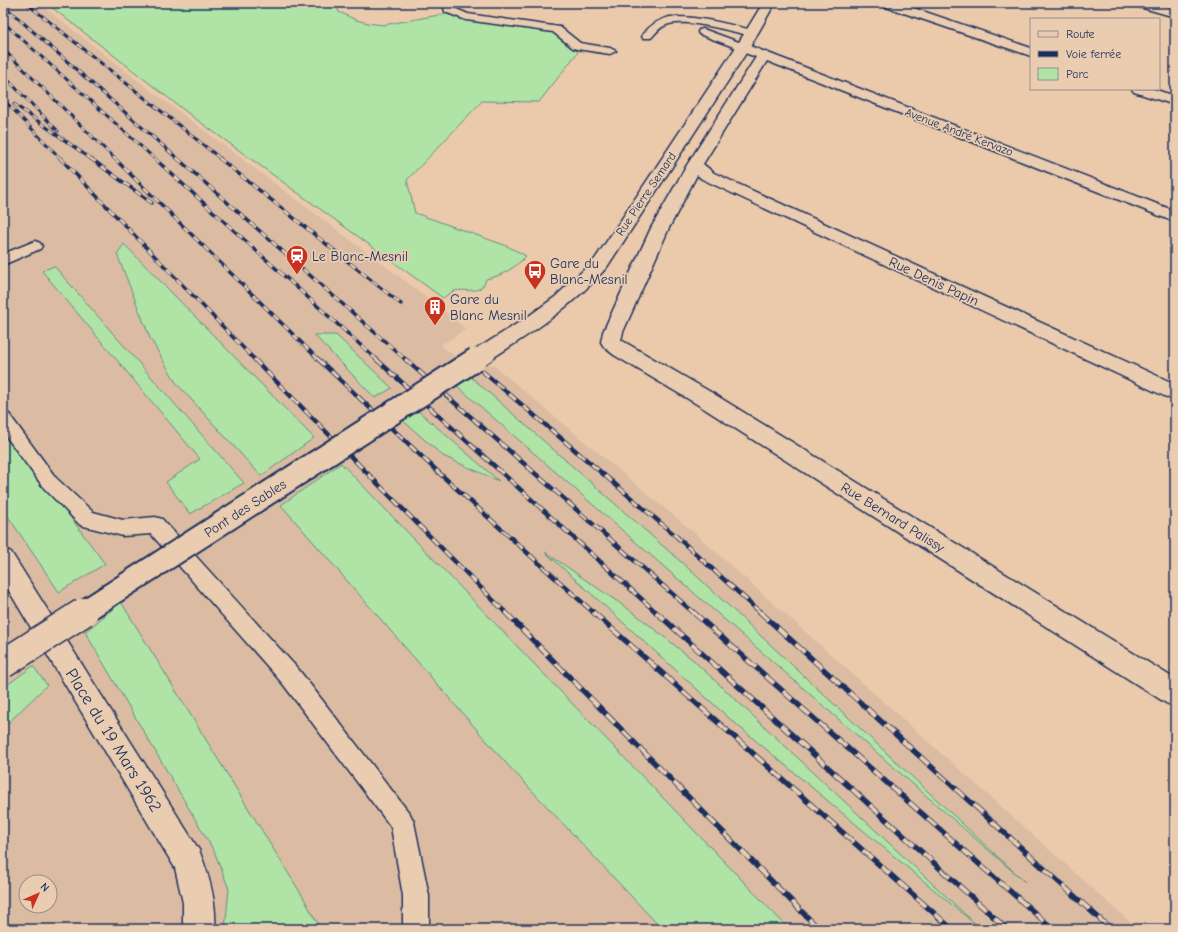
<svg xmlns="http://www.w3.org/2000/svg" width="1178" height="932" viewBox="0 0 1178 932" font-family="'Comic Neue',sans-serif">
	<rect width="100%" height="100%" fill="#ebcaab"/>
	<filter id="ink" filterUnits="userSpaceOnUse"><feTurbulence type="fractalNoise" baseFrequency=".025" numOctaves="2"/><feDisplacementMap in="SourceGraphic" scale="8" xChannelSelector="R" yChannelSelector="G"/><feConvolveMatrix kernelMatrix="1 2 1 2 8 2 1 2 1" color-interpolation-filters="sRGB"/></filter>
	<g filter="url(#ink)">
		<path fill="#dbbca2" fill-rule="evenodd" d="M 3,3 L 39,3 L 145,86 L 428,298 L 466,329 L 441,345 L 459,359 L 493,365 L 698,536 L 1138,929 L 3,929 ZM 26,882 L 50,882 L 50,906 L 26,906 Z"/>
		<g fill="#afe4a6" stroke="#658a82">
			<path d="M 46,3 L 335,3 L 339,12 L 356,20 L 368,23 L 383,25 L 445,14 L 469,19 L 542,28 L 557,33 L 578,52 L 539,102 L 482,101 L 407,180 L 415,213 L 507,246 L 526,256 C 515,268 502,276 486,279 C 482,296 466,288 454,291 C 450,293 446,296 443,298 L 193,117 Z"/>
			<polygon points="124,244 314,438 261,476 177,384 150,338 117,254"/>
			<polygon points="54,266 244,483 190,514 166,482 200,459 42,271"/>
			<polygon points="314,335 336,335 392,388 375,398"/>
			<polygon points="471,377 688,568 1025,882 457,386"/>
			<polygon points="416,409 499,481 443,456 400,418"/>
			<polygon points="3,426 105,564 59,592 3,509"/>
			<polygon points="341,463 789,929 662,929 505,762 281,505"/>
			<polygon points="545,552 634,613 692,659 981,929 730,719"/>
			<polygon points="121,602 303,897 321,929 225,929 229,889 214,851 85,632"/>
			<polygon points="33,666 47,685 3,728 3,688"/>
		</g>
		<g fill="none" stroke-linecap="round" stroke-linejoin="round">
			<g stroke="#1b2f5e" stroke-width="3">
				<g id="lane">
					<polygon points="443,3 453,3 454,8 468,14 560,27 580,43 610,48 616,51 610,54 577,49 573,48 553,32 466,20 445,12"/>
					<path d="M 670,17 C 699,16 728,24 756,31 L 757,33 L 752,36 C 732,32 682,16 664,26 C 659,28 655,34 651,38 L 643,38 L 642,36 C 649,26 657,20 670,17 Z"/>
					<polygon points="703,29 747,45 748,47 743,50 739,49 699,34 698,32 699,30"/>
					<polygon points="35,241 40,243 42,246 40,249 3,265 3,254"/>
					<polygon points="3,412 9,414 56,478 93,512 123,520 155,517 162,519 299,670 410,814 414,822 429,896 429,929 403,929 403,896 391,827 283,684 151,534 123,536 80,525 44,488 3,432"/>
				</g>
			</g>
			<g stroke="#1b2f5e" stroke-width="3">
				<g id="street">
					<polygon points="881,3 899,3 1031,48 1031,56 883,6"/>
					<polygon points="1134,3 1154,3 1175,9 1175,17 1136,6"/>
					<polygon points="750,46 1175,211 1175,222 767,61 703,164 714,173 1175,384 1175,401 702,179 697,175 669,228 623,332 621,340 714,394 1175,679 1175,707 1166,703 700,406 614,355 604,347 601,342 603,332 651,228 687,165 756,57 745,53 743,50 745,47"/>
					<polygon points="1132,89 1153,89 1175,96 1175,105 1134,92"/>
					<path d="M 3,548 L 11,552 L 199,850 C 209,875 217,902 215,929 L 183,929 L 183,903 L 175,868 L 3,581 Z"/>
				</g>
			</g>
			<g stroke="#1b2f5e" stroke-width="3">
				<path id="secondary" d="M 763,3 L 775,3 L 750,47 L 607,267 C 575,304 535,331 494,357 L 487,359 L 480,357 L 477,352 L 480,347 L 526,318 L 555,297 L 595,259 L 736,47 Z"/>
			</g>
			<use href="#lane" fill="#eacdb1" fill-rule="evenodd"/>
			<use href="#street" fill="#eacdb1" fill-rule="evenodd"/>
			<use href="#secondary" fill="#eacdb1" fill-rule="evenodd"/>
			<g stroke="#1b2f5e" stroke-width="3">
				<g id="rail-far3">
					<polyline points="26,3 221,159"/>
					<polyline points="3,5 178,159"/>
					<polyline points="3,22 155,159"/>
					<polyline points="3,49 115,159"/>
					<polyline points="3,75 58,131"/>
					<polyline points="3,99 61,159"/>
					<polyline points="14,104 91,159"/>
				</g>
			</g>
			<g stroke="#1b2f5e" stroke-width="3.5">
				<g id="rail-far2">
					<polyline points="60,158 255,360"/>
					<polyline points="90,158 152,203"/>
					<polyline points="114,158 319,360"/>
					<polyline points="154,158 377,360"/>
					<polyline points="177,158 406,360"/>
					<polyline points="219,158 401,304"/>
					<polyline points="465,356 469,360"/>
				</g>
			</g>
			<g stroke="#1b2f5e" stroke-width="4.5">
				<g id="rail-far1">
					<polyline points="254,359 506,613"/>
					<polyline points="318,359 437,471 594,613"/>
					<polyline points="376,359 657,613"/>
					<polyline points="405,359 694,613"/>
					<polyline points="468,359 677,537 761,613"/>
				</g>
			</g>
			<g stroke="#1b2f5e" stroke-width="5.5">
				<g id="rail">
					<polyline points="505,612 819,929"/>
					<polyline points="593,612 952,929"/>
					<polyline points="656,612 1007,929"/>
					<polyline points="693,612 1053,929"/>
					<polyline points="760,612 1111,929"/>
				</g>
			</g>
			<use href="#rail-far3" stroke="#eacdb1" stroke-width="2" stroke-dasharray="5.5" stroke-linecap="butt"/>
			<use href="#rail-far2" stroke="#eacdb1" stroke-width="2.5" stroke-dasharray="7" stroke-linecap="butt"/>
			<use href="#rail-far1" stroke="#eacdb1" stroke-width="3" stroke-dasharray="9" stroke-linecap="butt"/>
			<use href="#rail" stroke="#eacdb1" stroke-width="4" stroke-dasharray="12" stroke-linecap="butt"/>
			<g stroke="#1b2f5e" stroke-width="20" stroke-linecap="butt">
				<polyline id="secondary-bridge-far2" points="475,360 487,352"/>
			</g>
			<g stroke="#1b2f5e" stroke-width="26" stroke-linecap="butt">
				<polyline id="secondary-bridge-far1" points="82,613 476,359"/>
			</g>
			<g stroke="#1b2f5e" stroke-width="31" stroke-linecap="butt">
				<polyline id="secondary-bridge" points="3,664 84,612"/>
			</g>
			<use href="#secondary-bridge-far2" stroke="#eacdb1" stroke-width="18"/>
			<use href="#secondary-bridge-far1" stroke="#eacdb1" stroke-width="22"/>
			<use href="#secondary-bridge" stroke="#eacdb1" stroke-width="28"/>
		</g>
	</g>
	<defs>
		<g id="station-pin" transform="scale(1.15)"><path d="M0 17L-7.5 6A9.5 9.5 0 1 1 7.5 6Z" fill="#c8321e" stroke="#eacdb1"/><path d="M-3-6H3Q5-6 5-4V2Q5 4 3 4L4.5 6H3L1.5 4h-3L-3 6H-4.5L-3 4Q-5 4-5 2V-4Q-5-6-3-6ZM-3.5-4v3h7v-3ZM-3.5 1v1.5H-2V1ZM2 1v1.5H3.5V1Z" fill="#fff"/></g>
		<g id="bus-pin" transform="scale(1.15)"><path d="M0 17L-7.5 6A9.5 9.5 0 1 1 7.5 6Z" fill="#c8321e" stroke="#eacdb1"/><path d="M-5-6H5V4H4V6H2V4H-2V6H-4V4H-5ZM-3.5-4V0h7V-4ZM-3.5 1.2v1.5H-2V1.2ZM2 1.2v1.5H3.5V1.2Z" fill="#fff"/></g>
		<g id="building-pin" transform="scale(1.15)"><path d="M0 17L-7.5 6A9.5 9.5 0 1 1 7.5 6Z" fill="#c8321e" stroke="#eacdb1"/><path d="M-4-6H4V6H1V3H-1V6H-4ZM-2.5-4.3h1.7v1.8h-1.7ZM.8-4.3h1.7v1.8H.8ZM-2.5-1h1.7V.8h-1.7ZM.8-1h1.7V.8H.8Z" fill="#fff"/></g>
	</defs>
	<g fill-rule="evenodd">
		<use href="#station-pin" x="297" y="256"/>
		<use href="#bus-pin" x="535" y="271"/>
		<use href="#building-pin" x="435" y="307"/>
	</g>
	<g text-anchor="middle" stroke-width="3.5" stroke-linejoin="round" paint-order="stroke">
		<g font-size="12" fill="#1b2f5e" stroke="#eacdb1">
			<text transform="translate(959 132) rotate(21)" y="4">Avenue André Kervazo</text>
			<text transform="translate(646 194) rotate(-56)" y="4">Rue Pierre Semard</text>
		</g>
		<g font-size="14" fill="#1b2f5e" stroke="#eacdb1" text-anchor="start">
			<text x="312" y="261">Le Blanc-Mesnil</text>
			<text x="550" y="268">Gare du<tspan x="550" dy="16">Blanc-Mesnil</tspan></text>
			<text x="450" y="304">Gare du<tspan x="450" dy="16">Blanc Mesnil</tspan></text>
		</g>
		<g font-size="14" fill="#1b2f5e" stroke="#eacdb1">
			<text transform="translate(934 281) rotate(25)" y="5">Rue Denis Papin</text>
			<text transform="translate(245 508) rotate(-33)" y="5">Pont des Sables</text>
			<text transform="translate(893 517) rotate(32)" y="5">Rue Bernard Palissy</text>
		</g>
		<g font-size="17" fill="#1b2f5e" stroke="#eacdb1">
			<text transform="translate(114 740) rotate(58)" y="6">Place du 19 Mars 1962</text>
		</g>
	</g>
	<rect width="1178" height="932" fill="none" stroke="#eacdb1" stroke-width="16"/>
	<rect x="8" y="8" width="1162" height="916" fill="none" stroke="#1b2f5e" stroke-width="1.5" filter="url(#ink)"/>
	<rect x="1030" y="18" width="130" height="72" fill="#eacdb1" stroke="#978e90"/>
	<rect x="1038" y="31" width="20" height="6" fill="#eacdb1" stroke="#978e90"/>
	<text x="1066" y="38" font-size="12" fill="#1b2f5e">Route</text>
	<rect x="1038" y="51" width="20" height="6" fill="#1b2f5e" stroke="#978e90"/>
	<text x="1066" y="58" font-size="12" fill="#1b2f5e">Voie ferrée</text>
	<rect x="1038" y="68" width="20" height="12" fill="#afe4a6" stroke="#978e90"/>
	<text x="1066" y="78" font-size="12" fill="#1b2f5e">Parc</text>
	<g transform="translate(38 894) rotate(45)"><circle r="19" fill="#eacdb1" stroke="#978e90"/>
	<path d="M0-3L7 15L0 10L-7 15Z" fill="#c8321e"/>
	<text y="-6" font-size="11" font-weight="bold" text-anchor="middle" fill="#1b2f5e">N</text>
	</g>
</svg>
